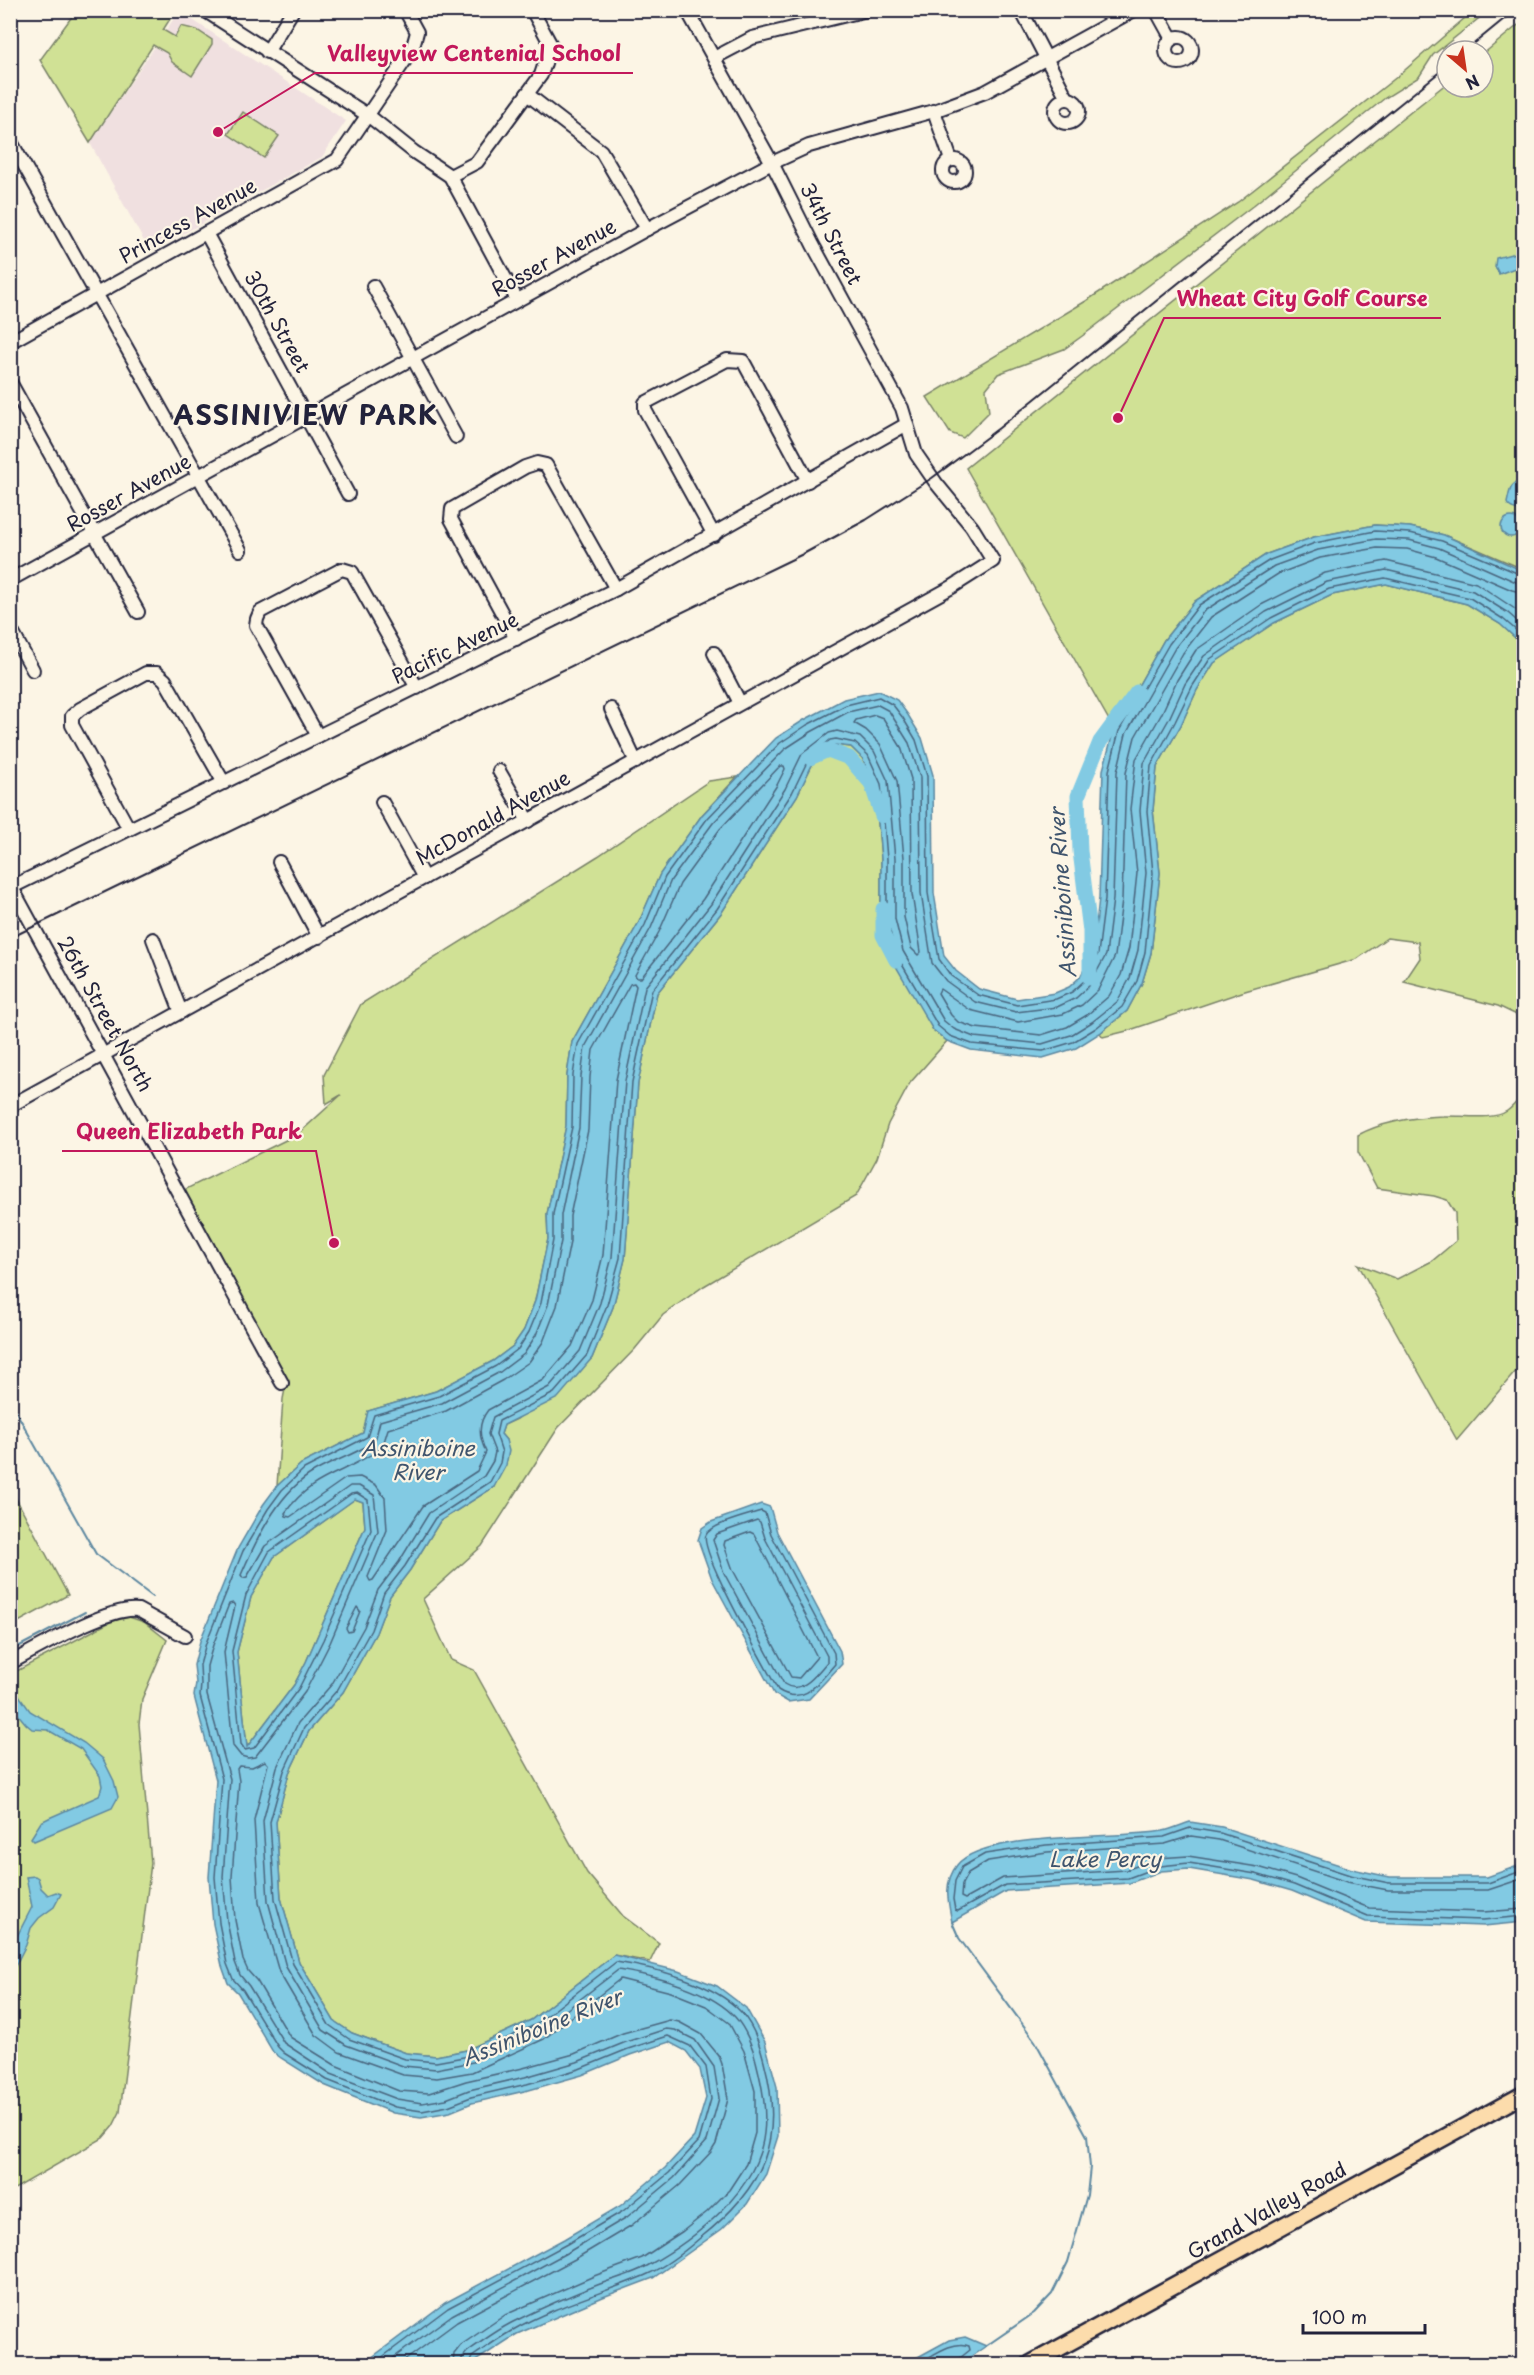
<svg xmlns="http://www.w3.org/2000/svg" width="1534" height="2375" viewBox="0 0 1534 2375" font-family="'Playpen Sans',sans-serif">
	<rect width="100%" height="100%" fill="#fcf5e5"/>
	<filter id="ink" filterUnits="userSpaceOnUse"><feTurbulence type="fractalNoise" baseFrequency=".0167" numOctaves="2"/><feDisplacementMap in="SourceGraphic" scale="12" xChannelSelector="R" yChannelSelector="G"/><feConvolveMatrix kernelMatrix="1 2 1 2 8 2 1 2 1" color-interpolation-filters="sRGB"/></filter>
	<g filter="url(#ink)">
		<polygon fill="#f0e0e0" points="179,11 346,121 322,157 150,252 90,143"/>
		<g fill="#d0e195" stroke="#798268" stroke-width="1.5">
			<polygon points="76,11 175,11 163,30 175,37 181,26 197,30 212,40 212,44 192,76 172,62 167,53 153,45 90,143 40,60"/>
			<polygon points="1473,11 1488,11 1433,55 1419,77 1385,98 1250,208 1085,334 1064,349 998,374 986,389 989,412 963,438 950,433 927,397 1086,301 1238,202 1398,76"/>
			<polygon points="1523,21 1523,569 1444,535 1410,527 1375,525 1314,537 1267,554 1195,601 1164,640 1114,729 966,468 1447,83 1447,87 1483,87 1483,54"/>
			<polygon points="243,112 279,136 264,158 228,134"/>
			<polygon points="1386,584 1467,604 1500,624 1523,645 1523,1018 1498,1006 1404,982 1420,958 1418,942 1387,938 1357,959 1245,991 1127,1031 1103,1037 1100,1033 1127,1011 1142,983 1151,953 1160,873 1153,810 1157,767 1181,725 1197,690 1214,663 1274,623 1332,595"/>
			<polygon points="835,745 851,747 863,758 875,786 881,859 881,920 933,1030 947,1041 910,1083 888,1124 877,1158 856,1196 704,1286 663,1315 635,1349 558,1428 482,1546 423,1599 451,1660 474,1670 587,1873 623,1916 659,1943 650,1962 614,1955 531,2020 467,2050 436,2056 406,2053 352,2033 334,2021 299,1962 281,1898 276,1822 289,1773 309,1731 343,1692 376,1633 390,1596 410,1570 440,1521 494,1487 506,1440 501,1434 504,1425 517,1419 592,1358 613,1307 625,1259 638,1083 657,993 722,912 797,796 814,761"/>
			<polygon points="737,777 702,815 660,874 639,922 572,1042 567,1075 566,1126 547,1214 548,1239 535,1301 524,1330 513,1346 493,1361 465,1376 436,1391 368,1411 363,1433 301,1464 277,1486 283,1399 287,1379 184,1190 298,1134 341,1095 326,1104 324,1075 361,1004 598,856 709,781"/>
			<path d="M 1523,1094 L 1523,1363 L 1457,1440 L 1358,1264 L 1397,1279 L 1432,1261 L 1456,1241 L 1455,1213 L 1447,1200 L 1434,1196 L 1377,1188 L 1358,1152 L 1358,1135 C 1382,1122 1415,1117 1443,1116 C 1460,1115 1493,1121 1507,1111 C 1513,1107 1519,1099 1523,1094 Z"/>
			<polygon points="11,1489 68,1595 11,1626 10,1626"/>
			<polygon points="355,1499 363,1502 365,1527 306,1662 294,1685 247,1747 237,1652 251,1597 274,1557"/>
			<polygon points="129,1617 144,1622 167,1640 142,1699 139,1724 151,1863 120,2112 113,2126 103,2138 11,2191 11,1674 110,1622"/>
		</g>
		<g fill="#82cae3" stroke="#5c87a0" stroke-width="1.5" fill-rule="evenodd">
			<polygon points="1523,246 1523,265 1499,274 1495,266 1496,258 1515,253"/>
			<path d="M 1523,480 L 1523,508 C 1519,512 1509,508 1507,503 C 1510,491 1509,483 1523,480 Z"/>
			<circle cx="1511" cy="527" r="10"/>
			<path d="M 1375,525 L 1410,527 L 1444,535 L 1523,571 L 1523,645 L 1500,624 L 1467,604 L 1386,584 L 1332,595 L 1274,623 L 1214,663 L 1197,690 L 1181,725 L 1157,767 L 1153,810 L 1160,873 L 1151,953 L 1142,983 L 1127,1011 L 1100,1033 L 1076,1048 L 1043,1058 L 971,1050 L 947,1041 L 933,1030 L 890,956 L 881,920 L 881,859 L 875,786 L 862,758 L 851,747 L 835,745 L 814,761 L 797,796 L 722,912 L 657,993 L 638,1083 L 625,1259 L 613,1307 L 592,1358 L 558,1398 L 504,1425 L 501,1434 L 506,1440 L 509,1451 L 506,1465 L 494,1487 L 440,1521 L 410,1570 L 390,1596 L 376,1633 L 343,1692 L 309,1731 L 289,1773 L 276,1822 L 281,1898 L 299,1962 L 334,2021 L 352,2033 L 406,2053 L 436,2056 L 467,2050 L 531,2020 L 614,1955 L 678,1971 L 717,1986 L 746,2008 L 765,2042 L 777,2087 L 778,2136 L 766,2174 L 747,2204 L 722,2229 L 653,2278 L 603,2297 L 517,2334 L 471,2364 L 363,2364 L 445,2303 L 564,2239 L 620,2206 L 665,2168 L 694,2137 L 706,2098 L 700,2069 L 686,2051 L 669,2042 L 630,2055 L 582,2075 L 529,2090 L 472,2103 L 450,2112 L 421,2117 L 393,2113 L 324,2085 L 281,2058 L 273,2052 L 238,1993 L 228,1983 L 222,1966 L 213,1924 L 209,1877 L 216,1780 L 194,1696 L 196,1683 L 194,1665 L 200,1641 L 238,1548 L 263,1505 L 277,1486 L 301,1464 L 363,1433 L 368,1411 L 436,1391 L 493,1361 L 513,1346 L 524,1330 L 535,1301 L 548,1239 L 547,1214 L 566,1126 L 567,1075 L 572,1042 L 639,922 L 660,874 L 702,815 L 776,738 L 804,720 L 844,699 L 879,691 L 897,700 L 908,715 L 922,738 L 933,775 L 934,893 L 944,956 L 956,971 L 979,989 L 1017,999 L 1055,993 L 1069,987 L 1080,977 L 1093,952 L 1099,898 L 1103,770 L 1114,729 L 1164,640 L 1195,601 L 1267,554 L 1314,537 ZM 355,1499 L 363,1502 L 365,1527 L 306,1662 L 294,1685 L 247,1747 L 237,1652 L 251,1597 L 274,1557 Z"/>
			<polygon points="761,1504 770,1507 777,1532 840,1651 842,1664 809,1699 788,1702 774,1694 712,1579 698,1540 702,1528 711,1522"/>
			<polygon points="11,1684 30,1711 84,1743 103,1759 114,1781 118,1797 112,1808 34,1841 31,1838 41,1822 49,1818 99,1796 102,1786 100,1776 81,1749 48,1730 32,1729 26,1724 11,1706"/>
			<path d="M 1190,1822 L 1222,1827 L 1352,1869 L 1390,1877 L 1487,1877 L 1523,1864 L 1523,1922 L 1484,1926 L 1366,1922 L 1292,1891 L 1254,1880 L 1189,1869 L 1161,1871 L 1130,1883 L 1006,1891 L 952,1922 C 948,1902 943,1883 957,1865 C 983,1831 1119,1839 1163,1831 C 1172,1829 1181,1825 1190,1822 Z"/>
			<polygon points="35,1876 38,1878 41,1888 48,1895 56,1892 61,1894 54,1907 39,1918 31,1928 26,1945 11,1974 11,1948 32,1907 26,1877"/>
			<polygon points="965,2337 986,2346 960,2364 905,2364 949,2340"/>
		</g>
		<g fill="none" stroke-linecap="round" stroke-linejoin="round">
			<g stroke="#48657e" stroke-width="1.5">
				<polyline points="1524,593 1512,590 1436,557 1407,549 1377,548 1320,558 1278,574 1211,617 1183,653 1135,737 1126,773 1122,900 1115,956 1098,990 1082,1005 1063,1014 1018,1022 970,1010 940,989 938,993 951,1015 958,1022 976,1028 1041,1035 1067,1027 1087,1015 1109,996 1121,975 1129,948 1137,873 1130,809 1136,759 1161,715 1177,680 1196,650 1261,605 1325,573 1386,561 1476,583 1524,615"/>
				<polygon points="875,715 883,718 901,747 911,779 912,894 921,952 918,955 911,948 904,917 904,858 897,781 880,744 866,730 854,723 856,720"/>
				<polygon points="780,766 784,766 785,769 777,785 703,899 641,978 637,978 635,975 659,932 680,884 720,829"/>
				<path d="M 634,983 L 636,986 L 616,1080 L 603,1255 L 592,1300 L 572,1346 L 543,1380 L 488,1410 C 477,1424 479,1437 486,1452 L 477,1471 L 423,1506 L 373,1580 L 370,1581 L 368,1577 L 387,1530 L 385,1498 L 376,1485 L 360,1477 L 346,1478 L 290,1517 L 286,1516 L 285,1513 C 313,1474 343,1475 378,1450 L 384,1442 L 388,1429 L 446,1411 L 503,1380 L 529,1362 L 543,1342 L 557,1306 L 570,1242 L 570,1216 L 588,1130 L 590,1077 L 593,1050 L 630,984 Z"/>
				<polygon points="357,1493 368,1500 371,1530 323,1640 299,1688 254,1748 245,1750 241,1744 232,1651 246,1595 269,1552 351,1494"/>
				<path d="M 761,1511 L 765,1513 L 771,1534 L 834,1653 L 835,1664 C 819,1682 804,1707 778,1690 C 767,1669 698,1550 706,1535 C 711,1524 749,1515 761,1511 Z"/>
				<path d="M 757,1520 L 760,1522 L 765,1538 L 827,1656 L 827,1662 C 816,1674 802,1696 784,1684 L 724,1573 L 713,1540 L 717,1534 Z"/>
				<polygon points="750,1532 754,1534 817,1657 799,1678 791,1677 733,1570 724,1545 725,1541"/>
				<polygon points="357,1607 360,1611 352,1631 348,1632 346,1628"/>
				<polyline points="1524,1870 1488,1883 1389,1883 1350,1875 1220,1833 1190,1828 1164,1837 1046,1845 985,1854 962,1867 955,1881 953,1899 955,1910 958,1911 1005,1885 1128,1878 1160,1866 1189,1863 1256,1874 1294,1885 1368,1916 1483,1920 1524,1916"/>
				<polyline points="1524,1878 1488,1890 1388,1890 1347,1882 1219,1840 1191,1836 1165,1844 1047,1852 988,1861 968,1873 962,1884 961,1897 965,1899 1003,1878 1126,1870 1158,1858 1188,1856 1258,1867 1296,1878 1369,1908 1483,1912 1524,1909"/>
				<polyline points="373,2364 448,2308 567,2244 623,2211 669,2173 699,2141 711,2099 706,2067 690,2046 668,2036 628,2049 579,2069 527,2084 471,2097 448,2106 422,2111 395,2107 327,2080 284,2053 278,2047 243,1990 233,1979 227,1964 219,1923 215,1877 222,1779 200,1696 201,1684 200,1665 206,1643 243,1551 268,1509 282,1490 304,1469 367,1437 374,1415 439,1396 496,1366 518,1349 529,1332 541,1303 553,1240 553,1214 572,1127 573,1075 578,1044 645,925 665,877 707,819 780,743 807,725 846,705 879,697 893,705 903,718 916,740 927,776 928,893 939,959 951,976 978,995 1017,1005 1056,999 1072,992 1084,981 1098,954 1105,899 1109,771 1119,731 1169,644 1199,605 1270,560 1315,543 1375,531 1410,533 1442,541 1524,576"/>
				<path d="M 385,2364 L 452,2315 L 570,2251 L 627,2217 L 674,2178 L 707,2141 L 719,2098 L 714,2067 L 695,2040 L 675,2030 L 666,2029 L 626,2042 L 577,2062 L 525,2077 L 469,2090 L 446,2099 L 422,2103 L 397,2099 L 331,2074 L 284,2043 L 249,1986 L 240,1975 L 235,1962 L 227,1921 L 223,1877 L 230,1779 L 207,1695 L 207,1666 L 213,1645 L 229,1604 L 233,1603 L 235,1606 L 224,1652 L 233,1746 L 241,1756 L 248,1758 L 255,1757 L 305,1692 L 330,1643 L 378,1531 L 374,1495 L 359,1486 L 350,1486 L 265,1546 L 247,1577 L 243,1578 L 241,1575 C 256,1540 277,1496 309,1475 C 329,1462 352,1456 372,1443 L 376,1437 L 380,1421 L 442,1403 L 500,1372 L 524,1354 L 536,1335 L 548,1305 L 561,1241 L 561,1215 L 579,1128 L 581,1076 L 585,1047 L 651,928 L 671,880 L 713,823 L 785,749 L 811,732 L 848,712 L 878,705 L 889,711 L 909,743 L 920,777 L 921,893 L 932,963 L 946,981 L 975,1002 L 1016,1012 L 1057,1007 L 1076,998 L 1089,986 L 1106,955 L 1113,899 L 1117,772 L 1126,734 L 1175,648 L 1204,611 L 1274,566 L 1318,550 L 1376,539 L 1409,540 L 1439,548 L 1516,582 L 1524,584"/>
				<polyline points="400,2364 457,2322 575,2259 632,2225 680,2185 711,2152 716,2144 728,2099 722,2064 719,2056 701,2034 679,2022 670,2020 623,2033 574,2054 523,2068 466,2081 429,2093 399,2091 335,2065 290,2037 257,1981 248,1971 243,1960 235,1920 232,1877 239,1781 237,1769 239,1766 252,1767 265,1761 268,1764 254,1820 259,1903 279,1972 316,2035 339,2052 403,2075 437,2078 472,2072 544,2039 620,1979 671,1992 706,2006 729,2023 744,2051 755,2091 755,2133 746,2164 729,2190 707,2212 683,2231 642,2258 594,2276 505,2315 461,2345 454,2354 453,2364"/>
				<path d="M 462,2364 L 462,2358 L 467,2352 C 481,2342 497,2330 513,2322 C 541,2308 571,2295 600,2284 C 616,2278 633,2274 647,2266 C 694,2240 758,2191 764,2133 C 767,2109 762,2085 756,2061 C 753,2047 745,2028 735,2017 C 709,1989 654,1976 618,1970 L 539,2031 L 473,2062 L 436,2069 L 403,2066 L 346,2045 L 323,2030 L 286,1967 L 268,1901 L 263,1821 L 277,1767 L 298,1723 L 332,1684 L 364,1627 L 378,1590 L 399,1562 L 429,1513 L 484,1476 L 493,1461 L 495,1452 L 488,1434 L 493,1417 L 549,1387 L 580,1351 L 600,1303 L 612,1257 L 625,1081 L 645,987 L 711,904 L 785,789 L 802,754 L 829,733 L 837,731 L 860,737 L 874,751 L 888,781 L 895,859 L 895,919 L 903,951 L 944,1021 L 954,1029 L 974,1037 L 1042,1044 L 1071,1035 L 1092,1022 L 1117,1002 L 1130,978 L 1138,950 L 1146,873 L 1140,811 L 1144,763 L 1169,719 L 1185,684 L 1204,656 L 1266,612 L 1327,582 L 1386,570 L 1473,591 L 1508,613 L 1524,627"/>
				<path d="M 469,2364 L 472,2357 C 485,2348 499,2338 513,2330 C 554,2306 605,2293 648,2274 C 666,2266 685,2251 700,2238 C 764,2188 785,2140 764,2061 C 760,2045 752,2024 741,2012 C 713,1982 655,1968 616,1962 L 535,2025 L 469,2056 L 436,2062 L 405,2059 L 349,2039 L 329,2025 L 293,1964 L 275,1899 L 270,1822 L 284,1771 L 304,1728 L 338,1689 L 371,1630 L 384,1593 L 405,1566 L 435,1518 L 490,1482 L 500,1463 L 502,1452 L 496,1434 L 499,1421 L 554,1393 L 587,1355 L 607,1305 L 620,1258 L 632,1082 L 652,990 L 717,909 L 792,793 L 809,758 L 830,740 L 836,739 L 855,743 L 868,755 L 881,784 L 887,859 L 887,920 L 896,954 L 938,1026 L 950,1036 L 972,1044 L 1043,1051 L 1073,1042 L 1096,1028 L 1122,1007 L 1137,981 L 1145,952 L 1153,873 L 1147,811 L 1151,766 L 1175,722 L 1192,687 L 1210,659 L 1271,618 L 1329,589 L 1385,578 L 1470,598 L 1503,619 L 1524,637"/>
				<path d="M 917,2364 C 931,2357 953,2339 969,2346 L 970,2350 L 960,2358 L 958,2364"/>
			</g>
			<g stroke="#5c87a0" stroke-width="2">
				<polyline points="10,1401 96,1554 153,1597"/>
				<polyline points="10,1651 85,1612"/>
				<polyline points="952,1922 959,1938 1035,2041 1087,2136 1090,2167 1087,2195 1068,2262 1052,2294 1034,2313 986,2346"/>
			</g>
			<g stroke="#82cae3" stroke-width="15">
				<polyline points="810,758 828,750 849,758 871,783 882,816"/>
				<polyline points="883,909 883,935 896,960"/>
				<polyline points="1090,978 1090,931 1080,851 1078,796 1100,742 1137,692"/>
			</g>
			<g stroke="#22223b" stroke-width="16">
				<g id="minor">
					<polyline points="204,10 369,116 414,152 450,176 517,300"/>
					<polyline points="1021,10 1067,98"/>
					<polyline points="1156,10 1172,39"/>
					<circle cx="1179" cy="50" r="13"/>
					<polyline points="267,52 293,10"/>
					<polyline points="714,58 752,38 867,10"/>
					<polyline points="527,94 601,151 647,229"/>
					<circle cx="1067" cy="111" r="12"/>
					<polyline points="934,111 951,160"/>
					<polyline points="10,140 240,550"/>
					<circle cx="954" cy="171" r="11"/>
					<polyline points="450,176 477,162 541,75 551,45 532,10"/>
					<polyline points="206,233 348,494"/>
					<polyline points="373,286 456,437"/>
					<polyline points="10,342 337,160 412,50 417,32 405,10"/>
					<polyline points="10,382 138,612"/>
					<polyline points="714,535 645,410 645,403 727,360 743,361 808,481"/>
					<polyline points="10,580 647,229 772,163 809,146 934,111 985,92 1134,10"/>
					<polyline points="10,628 33,670"/>
					<polyline points="516,639 451,519 452,509 525,467 537,463 546,465 616,589"/>
					<polyline points="714,653 740,703"/>
					<polyline points="611,709 636,762"/>
					<polyline points="318,736 256,625 257,619 260,612 342,569 352,572 417,688"/>
					<polyline points="499,771 528,821"/>
					<polyline points="382,802 424,878"/>
					<polyline points="129,829 72,725 72,716 80,709 146,673 157,673 165,680 224,783"/>
					<polyline points="279,862 319,937"/>
					<polyline points="10,884 282,1383"/>
					<polyline points="10,888 616,589 907,424"/>
					<polyline points="153,939 181,1012"/>
					<polyline points="10,1106 952,587 993,561 972,527 936,483 916,454 902,408 813,245 772,163 687,10"/>
					<path d="M 10,1663 C 38,1648 109,1606 138,1610 L 185,1636"/>
				</g>
			</g>
			<g stroke="#22223b" stroke-width="20">
				<polyline id="major" points="1030,2364 1524,2094"/>
			</g>
			<use href="#minor" stroke="#fcf5e5" stroke-width="12"/>
			<use href="#major" stroke="#fcdcac" stroke-width="15"/>
			<g stroke="#22223b" stroke-width="2">
				<polyline points="1465,51 1515,10"/>
				<polyline points="10,938 805,553 866,520 932,478 999,428 1447,66"/>
			</g>
		</g>
	</g>
	<g text-anchor="middle" stroke-width="4.5" stroke-linejoin="round" paint-order="stroke">
		<g font-size="20" fill="#22223b" stroke="#fcf5e5">
			<text transform="translate(188 221) rotate(-29)" y="7">Princess Avenue</text>
			<text transform="translate(831 234) rotate(63)" y="7">34th Street</text>
			<text transform="translate(554 258) rotate(-29)" y="7">Rosser Avenue</text>
			<text transform="translate(277 322) rotate(61)" y="7">30th Street</text>
			<text transform="translate(129 493) rotate(-29)" y="7">Rosser Avenue</text>
			<text transform="translate(455 648) rotate(-26)" y="7">Pacific Avenue</text>
			<text transform="translate(493 818) rotate(-29)" y="7">McDonald Avenue</text>
			<text transform="translate(105 1014) rotate(61)" y="7">26th Street North</text>
			<text transform="translate(1267 2211) rotate(-29)" y="7">Grand Valley Road</text>
		</g>
		<g font-size="21" font-style="italic" fill="#3f546d" stroke="#fcf5e5">
			<text transform="translate(1063 893) rotate(-94)" y="7">Assiniboine River</text>
			<text x="418" y="1456">Assiniboine<tspan x="418" dy="24">River</tspan></text>
			<text x="1105" y="1867">Lake Percy</text>
			<text transform="translate(542 2028) rotate(-22)" y="7">Assiniboine River</text>
		</g>
		<g font-size="26" font-weight="bold" letter-spacing="1.5" fill="#22223b" stroke="#fcf5e5">
			<text x="306" y="425">ASSINIVIEW PARK</text>
		</g>
	</g>
	<path fill="none" stroke="#c2185b" stroke-width="2" d="M218 132L315 73H633M1118 418L1164 318H1441M334 1243L316 1151H62"/>
	<g fill="#c2185b" stroke="#fcf5e5" stroke-width="2">
		<circle cx="218" cy="132" r="6"/>
		<circle cx="1118" cy="418" r="6"/>
		<circle cx="334" cy="1243" r="6"/>
	</g>
	<g font-size="21" text-anchor="middle" font-weight="bold" fill="#c2185b" stroke="#fcf5e5" stroke-width="4.5" stroke-linejoin="round" paint-order="stroke">
		<text x="474" y="61">Valleyview Centenial School</text>
		<text x="1302" y="306">Wheat City Golf Course</text>
		<text x="189" y="1139">Queen Elizabeth Park</text>
	</g>
	<rect width="1534" height="2375" fill="none" stroke="#fcf5e5" stroke-width="36"/>
	<rect x="18" y="18" width="1498" height="2339" fill="none" stroke="#22223b" stroke-width="2" filter="url(#ink)"/>
	<g transform="translate(1465 69) rotate(151)"><circle r="28" fill="#fcf5e5" stroke="#a5a1a1" stroke-width="1.5"/>
	<path d="M0-4.5L10 22L0 15L-10 22Z" fill="#c8321e"/>
	<text y="-9" font-size="16" font-weight="bold" text-anchor="middle" fill="#22223b">N</text>
	</g>
	<path d="M1303 2324v9h122v-9" fill="none" stroke="#22223b" stroke-width="3"/>
	<text x="1312" y="2324" font-size="18" fill="#22223b" stroke="#fcf5e5" stroke-width="4.5" paint-order="stroke">100 m</text>
</svg>
